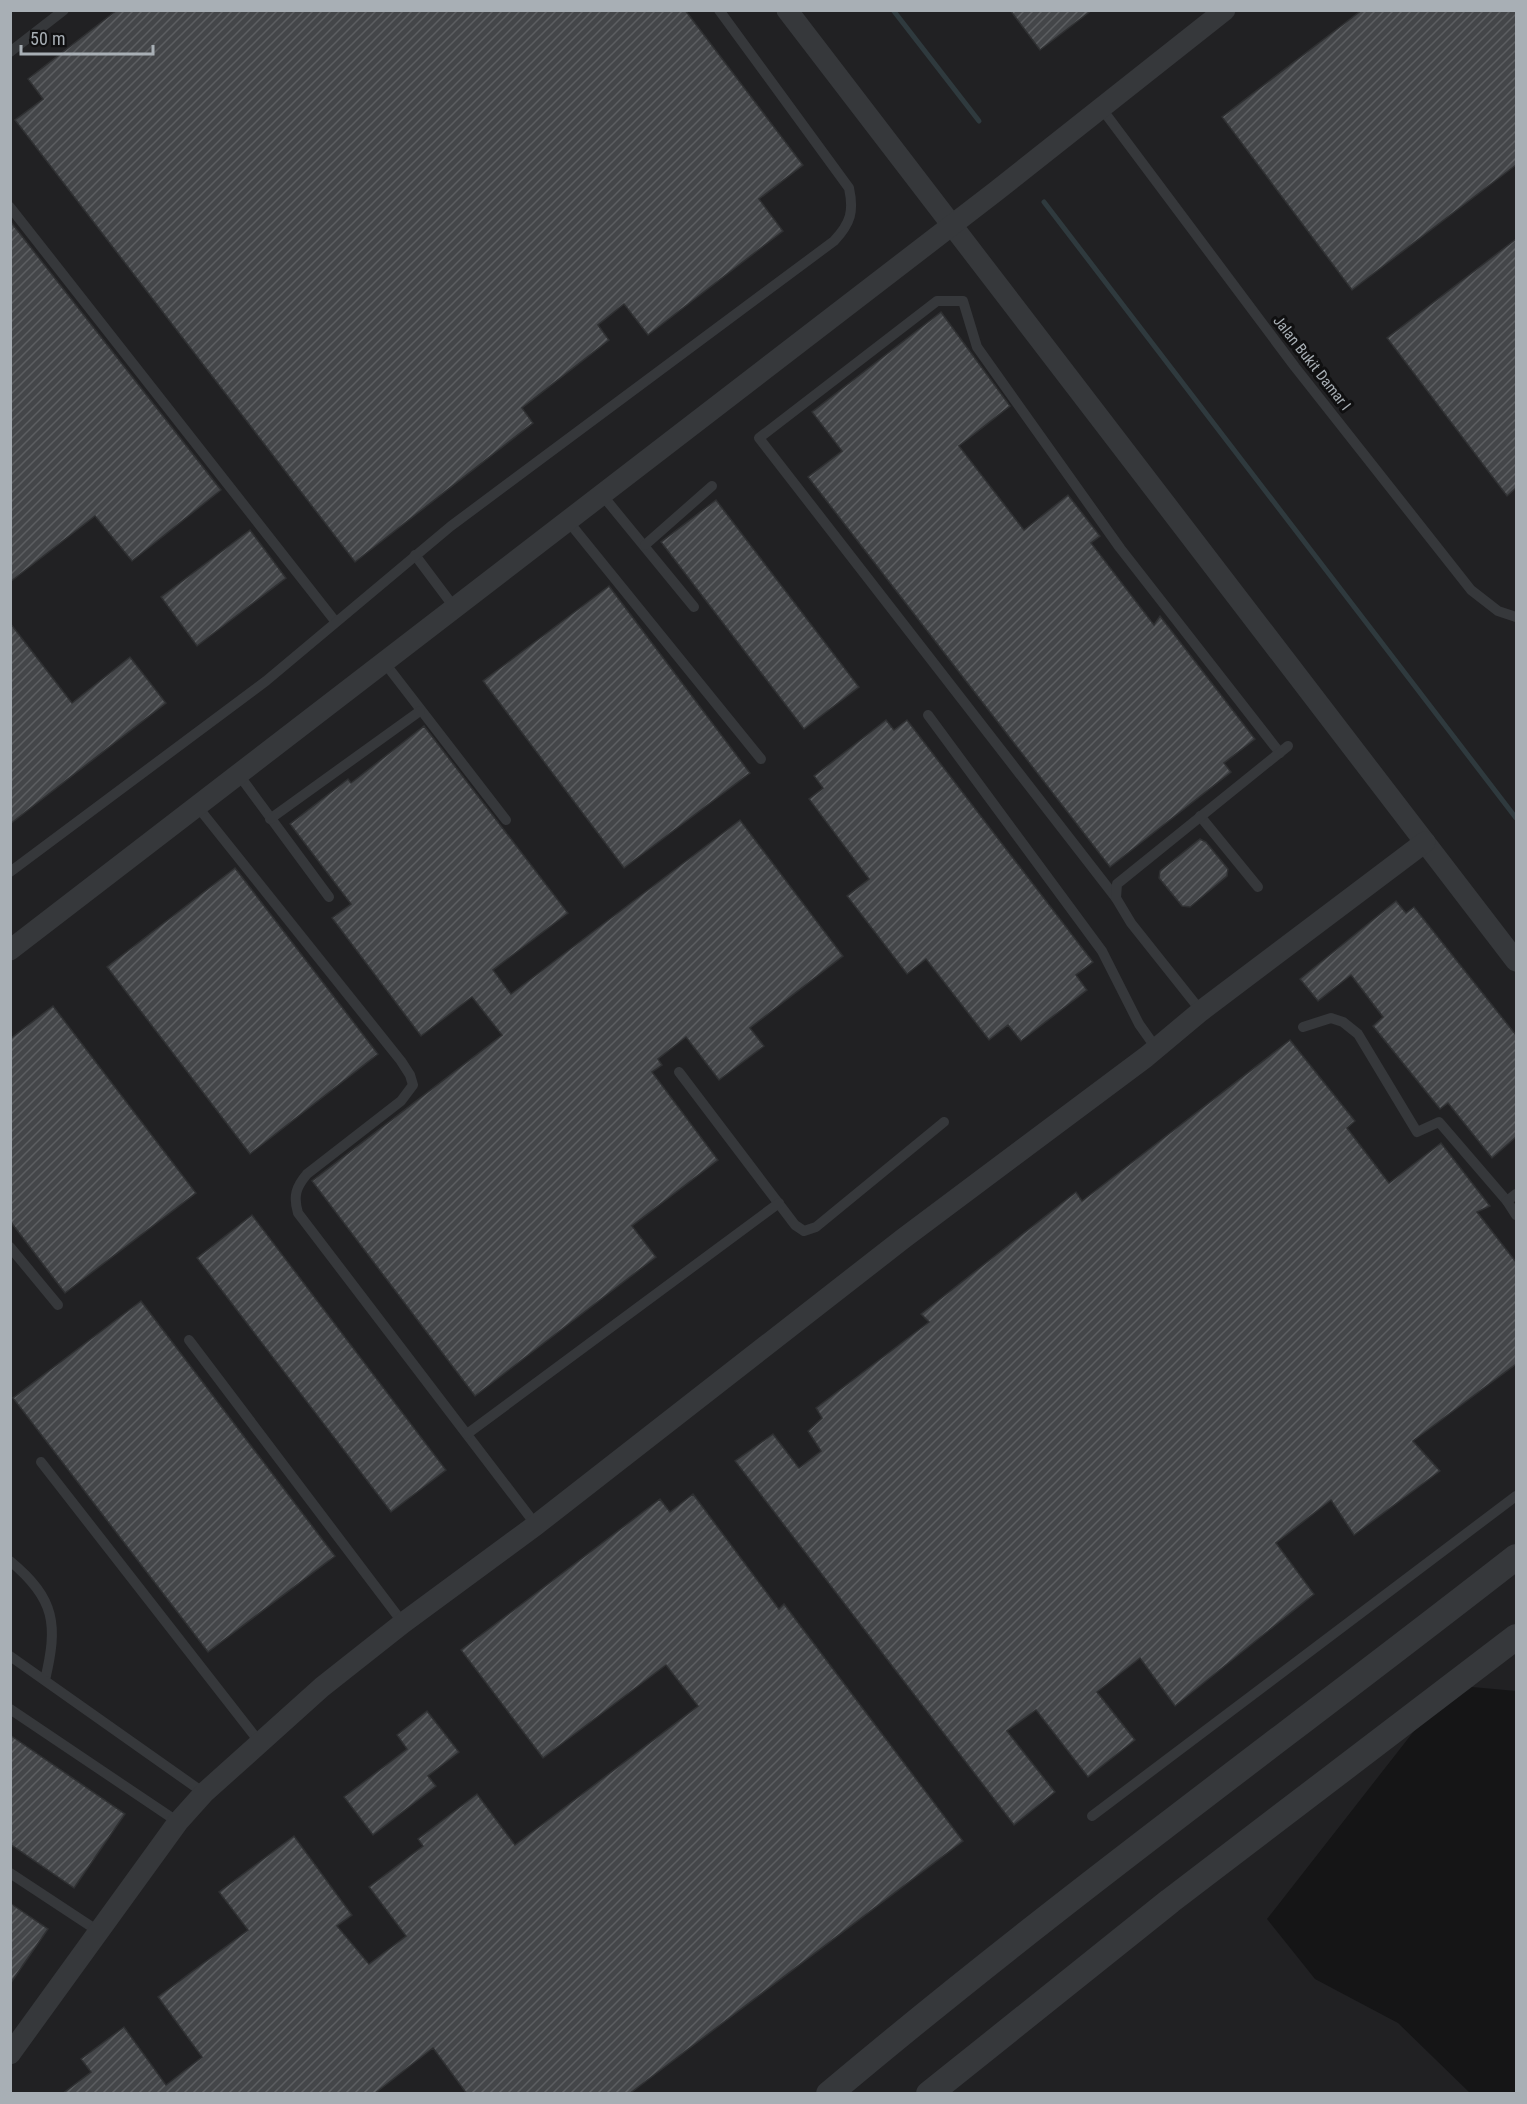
<svg xmlns="http://www.w3.org/2000/svg" width="1527" height="2104" viewBox="0 0 1527 2104" font-family="'Roboto Condensed',sans-serif">
	<defs>
		<pattern id="building-hatch" width="6" height="6" patternUnits="userSpaceOnUse" patternTransform="scale(1.5)"><rect width="6" height="6" fill="#444649"/><path d="M-1 1l2-2M0 6l6-6M5 7l2-2" fill="none" stroke="#5c5e61"/></pattern>
	</defs>
	<rect width="100%" height="100%" fill="#151516"/>
	<polygon fill="#212123" points="11,11 1516,11 1516,1691 1450,1685 1267,1919 1315,1979 1398,2023 1470,2093 11,2094"/>
	<g fill="none" stroke-linecap="round" stroke-linejoin="round">
		<g stroke="#2f3a3e" stroke-width="5">
			<polyline points="893,10 979,121"/>
			<polyline points="1044,202 1516,818"/>
		</g>
	</g>
	<g fill="url(#building-hatch)" stroke="#2f3032" stroke-width="1.5">
		<polygon points="117,10 685,10 803,165 759,199 783,231 648,335 624,304 598,325 609,340 522,408 533,423 355,562 15,120 43,99 28,79"/>
		<polygon points="1010,10 1092,10 1040,50"/>
		<polygon points="1362,10 1516,10 1516,165 1352,290 1222,117"/>
		<polygon points="10,221 221,490 132,561 95,516 10,582"/>
		<polygon points="1516,239 1516,488 1507,496 1387,338"/>
		<polygon points="941,312 1010,406 959,446 1024,530 1068,495 1100,536 1091,543 1154,625 1160,616 1255,739 1224,763 1231,772 1110,867 808,477 842,451 812,412"/>
		<polygon points="716,500 859,687 804,729 661,542"/>
		<polygon points="250,530 286,578 197,646 161,597"/>
		<polygon points="609,586 750,773 624,868 483,681"/>
		<polygon points="10,623 72,703 130,657 166,703 10,824"/>
		<polygon points="886,720 894,730 907,720 1093,962 1076,975 1087,990 1021,1041 1008,1025 989,1040 926,959 907,974 847,896 869,879 809,799 823,788 814,776"/>
		<polygon points="424,726 568,913 493,970 511,994 740,820 843,956 750,1028 764,1046 719,1080 686,1037 658,1059 662,1065 652,1072 718,1160 632,1226 656,1257 475,1396 312,1181 502,1035 472,997 421,1036 332,918 351,904 290,824 348,779 351,783"/>
		<polygon points="1200,839 1206,842 1228,869 1227,876 1190,907 1182,906 1159,878 1160,871"/>
		<polygon points="235,868 378,1054 250,1154 107,967"/>
		<polygon points="1396,901 1406,913 1414,907 1516,1035 1516,1137 1492,1158 1448,1103 1440,1109 1373,1026 1383,1017 1351,975 1318,1001 1300,979"/>
		<polygon points="53,1006 196,1193 65,1293 10,1221 10,1039"/>
		<polygon points="1290,1040 1355,1121 1347,1128 1389,1183 1441,1143 1490,1206 1477,1212 1516,1262 1516,1364 1413,1441 1440,1471 1354,1535 1331,1500 1276,1543 1314,1594 1175,1706 1140,1658 1097,1692 1135,1740 1088,1777 1036,1710 1007,1731 1055,1792 1014,1825 735,1461 773,1434 799,1468 821,1451 808,1431 822,1418 816,1408 929,1322 921,1314 1076,1192 1082,1201"/>
		<polygon points="252,1215 446,1470 391,1512 197,1258"/>
		<polygon points="141,1301 335,1556 208,1652 13,1398"/>
		<polygon points="693,1494 779,1609 784,1604 963,1841 629,2094 467,2094 433,2048 374,2094 62,2094 91,2072 81,2059 124,2027 166,2085 202,2057 158,1997 248,1930 219,1892 294,1836 352,1915 337,1926 369,1964 406,1936 369,1887 423,1846 418,1839 477,1794 515,1845 698,1706 666,1665 543,1758 461,1650 660,1499 670,1512"/>
		<polygon points="427,1711 459,1752 428,1776 436,1786 373,1835 344,1797 407,1749 397,1735"/>
		<polygon points="10,1735 125,1814 74,1888 10,1844"/>
		<polygon points="10,1903 48,1929 10,1984"/>
	</g>
	<g fill="none" stroke-linecap="round" stroke-linejoin="round">
		<g stroke="#36383b" stroke-width="10">
			<polyline points="10,52 64,10"/>
			<polyline points="1102,109 1295,367 1471,590 1498,611 1516,617"/>
			<polyline points="10,207 335,621"/>
			<polyline points="603,496 694,607"/>
			<polyline points="568,521 761,759"/>
			<polyline points="645,545 712,486"/>
			<polyline points="415,555 454,607"/>
			<polyline points="384,662 506,820"/>
			<polyline points="928,715 1102,951 1139,1024 1156,1048"/>
			<polyline points="239,775 329,897"/>
			<path d="M 197,806 L 401,1061 L 410,1075 L 413,1085 L 401,1101 L 307,1174 C 296,1187 293,1196 298,1213 L 536,1525"/>
			<polyline points="1200,816 1258,887"/>
			<polyline points="270,819 420,711"/>
			<path d="M 10,872 L 266,681 L 451,526 L 834,241 C 851,223 854,211 849,188 L 719,10"/>
			<polyline points="1116,898 759,438 937,301 963,301 977,347 1120,548 1280,753"/>
			<polyline points="1201,1011 1131,923 1116,898 1117,884 1288,746"/>
			<polyline points="1303,1027 1331,1018 1343,1022 1358,1034 1417,1132 1439,1122 1507,1201"/>
			<polyline points="679,1072 795,1225 804,1231 816,1227 944,1122"/>
			<polyline points="1516,1194 1507,1201 1516,1215"/>
			<polyline points="10,1247 58,1305"/>
			<polyline points="189,1340 403,1623"/>
			<polyline points="467,1434 779,1203"/>
			<polyline points="41,1462 261,1744"/>
			<path d="M 10,1561 C 56,1599 58,1625 45,1680"/>
			<polyline points="10,1656 204,1793"/>
			<polyline points="10,1709 178,1822"/>
			<polyline points="1092,1816 1516,1496"/>
			<polyline points="10,1873 98,1931"/>
		</g>
		<g stroke="#36383b" stroke-width="21">
			<polyline points="787,10 1516,961"/>
			<polyline points="10,950 995,192 1225,10"/>
			<polyline points="10,2054 178,1822 204,1793 322,1687 403,1623 536,1525 904,1238 1146,1057 1201,1011 1425,842"/>
		</g>
		<g stroke="#36383b" stroke-width="26">
			<path d="M 829,2094 C 1052,1906 1287,1736 1516,1557"/>
			<polyline points="929,2094 1170,1901 1516,1637"/>
		</g>
	</g>
	<g text-anchor="middle" stroke-width="6" stroke-linejoin="round" paint-order="stroke">
		<g font-size="15" fill="#a8afb5" stroke="#101011">
			<text transform="translate(1312 363) rotate(52)" y="5">Jalan Bukit Damar I</text>
		</g>
	</g>
	<rect width="1527" height="2104" fill="none" stroke="#a8afb5" stroke-width="24"/>
	<path d="M21 45v9h132v-9" fill="none" stroke="#a8afb5" stroke-width="3"/>
	<text x="30" y="45" font-size="18" fill="#a8afb5" stroke="#101011" stroke-width="4.5" paint-order="stroke">50 m</text>
</svg>
